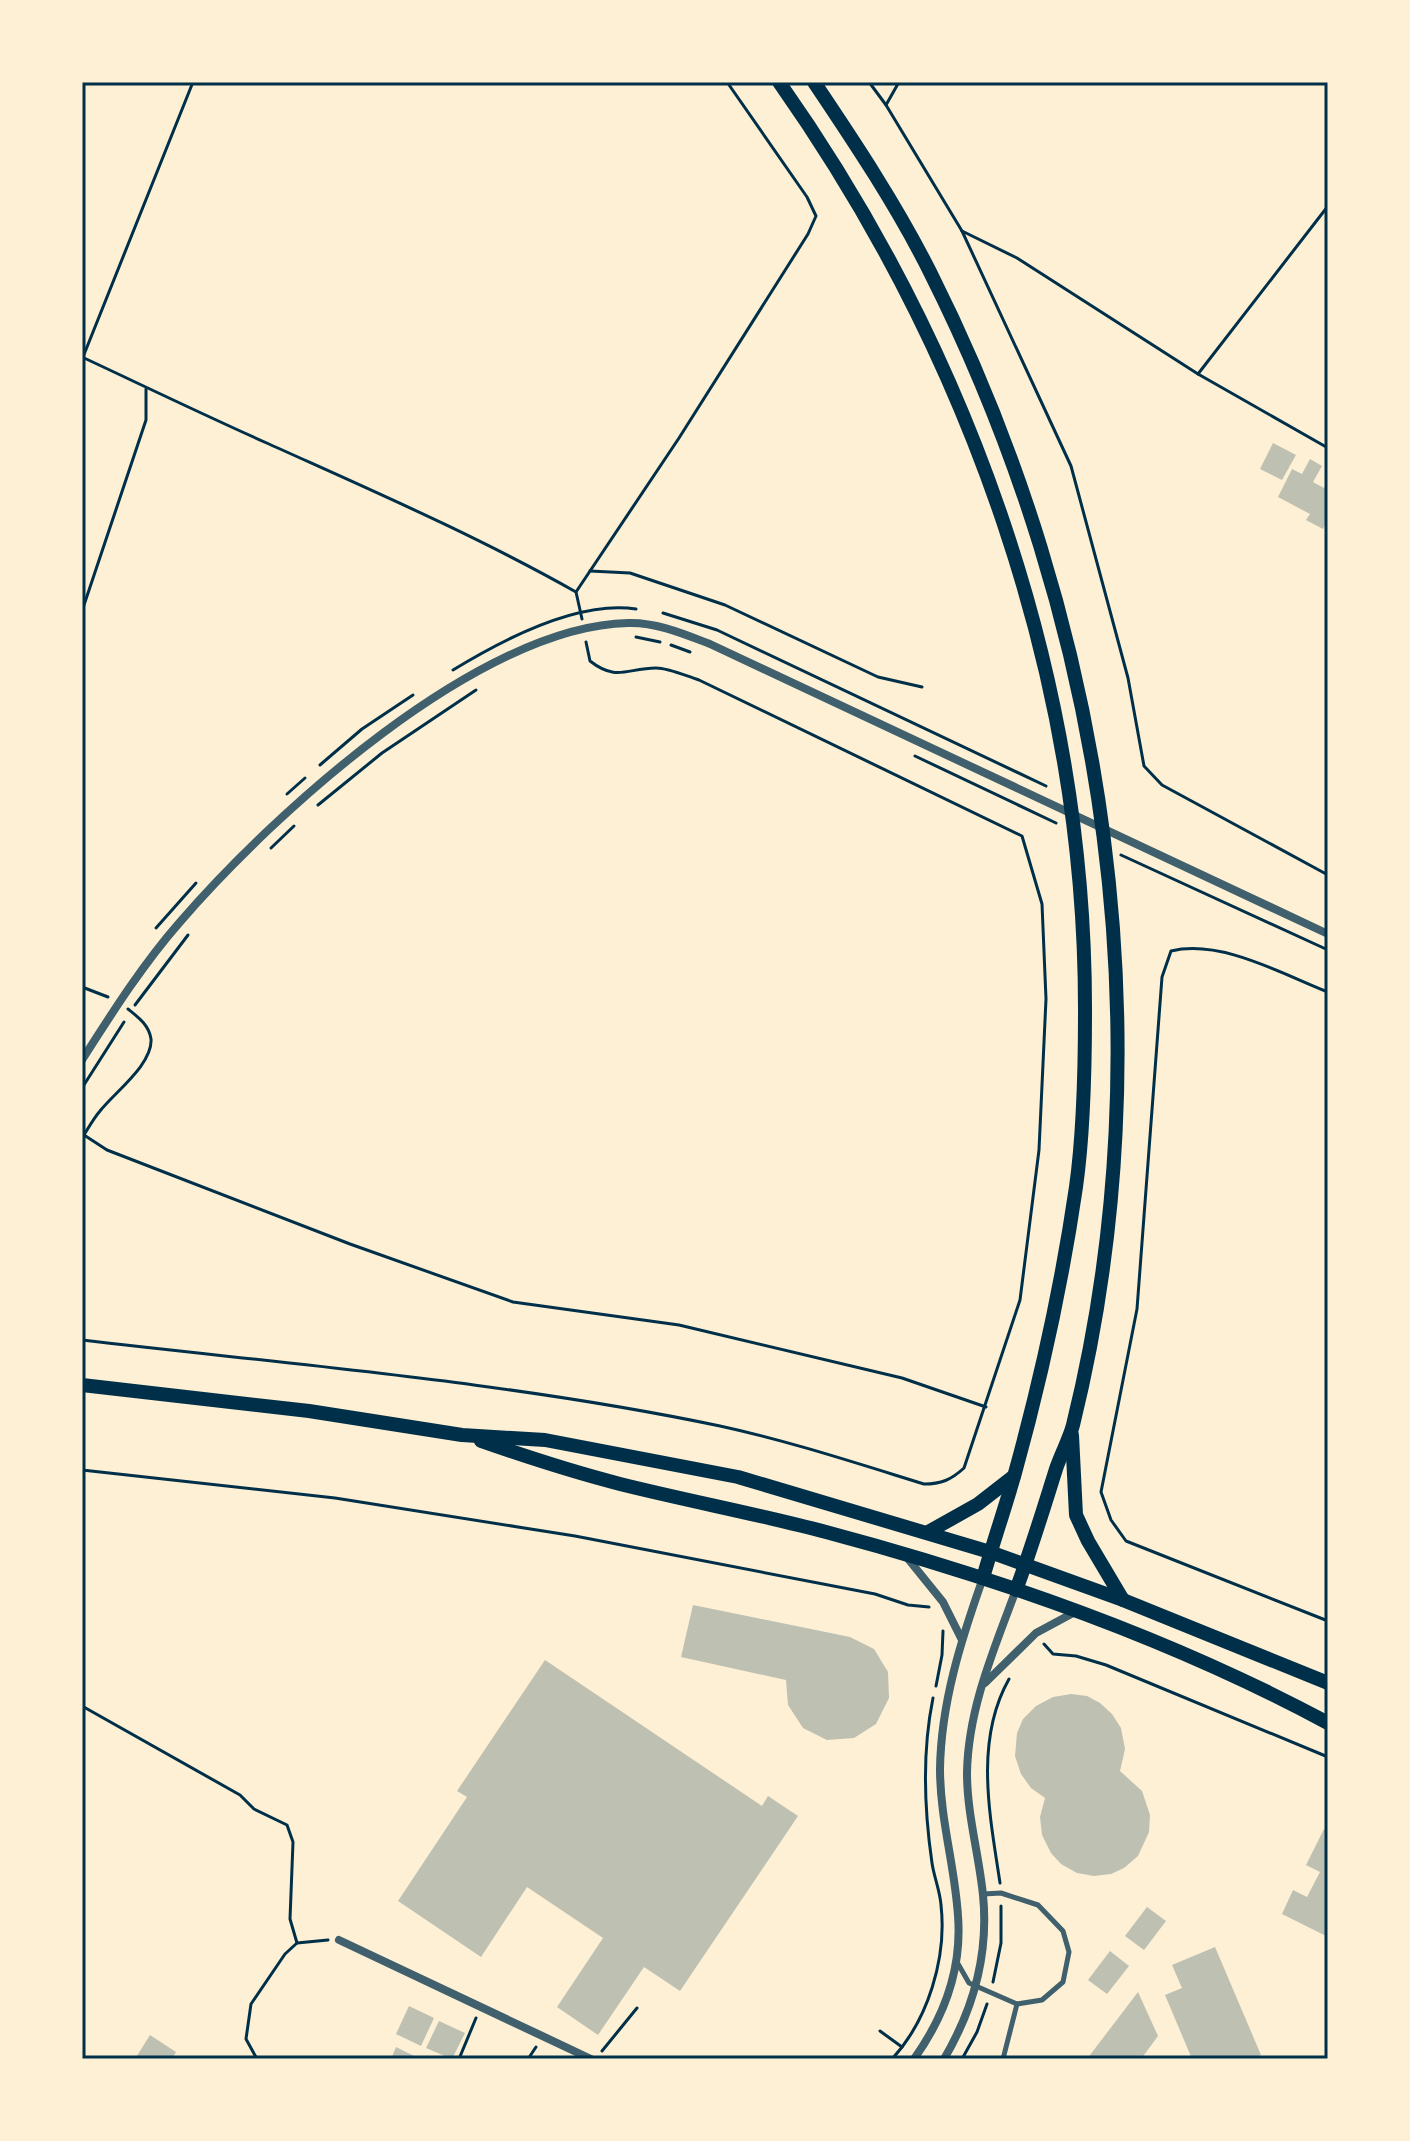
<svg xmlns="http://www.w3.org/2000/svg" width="1410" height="2141" viewBox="0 0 1410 2141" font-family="'Roboto Serif',serif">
	<rect width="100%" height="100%" fill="#fdf0d5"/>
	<g fill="#bec0b2">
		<polygon points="1273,443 1296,455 1282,480 1260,469"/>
		<polygon points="1310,459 1322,466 1313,482 1324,488 1328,480 1328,519 1323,529 1306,520 1310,514 1278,497 1292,469 1302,474"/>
		<polygon points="693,1605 850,1637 874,1649 888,1672 889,1698 876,1724 854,1738 827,1740 803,1728 788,1705 786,1680 681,1657"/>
		<polygon points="545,1660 762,1806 768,1796 798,1816 680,1991 644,1967 598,2035 557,2007 603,1938 527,1887 481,1957 398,1901 467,1797 457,1791"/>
		<polygon points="1071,1694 1087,1696 1100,1703 1112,1714 1121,1728 1125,1749 1120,1771 1142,1791 1150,1815 1149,1832 1138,1856 1124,1868 1111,1874 1094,1876 1077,1873 1061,1864 1051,1853 1042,1835 1040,1817 1045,1798 1031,1788 1021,1774 1015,1756 1017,1733 1023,1719 1036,1706 1053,1697"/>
		<polygon points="1324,1829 1328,1831 1328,1937 1282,1914 1293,1890 1307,1897 1320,1872 1306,1865"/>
		<polygon points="1147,1907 1166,1921 1144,1950 1125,1936"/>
		<polygon points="1215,1947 1261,2055 1252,2059 1192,2059 1165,1995 1182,1988 1172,1965"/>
		<polygon points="1110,1951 1129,1966 1107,1994 1088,1980"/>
		<polygon points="1138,1992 1158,2036 1141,2059 1087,2059"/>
		<polygon points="409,2006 434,2018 421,2046 396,2034"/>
		<polygon points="439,2021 465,2033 452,2059 426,2048"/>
		<polygon points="150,2035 176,2052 172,2059 135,2059"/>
		<polygon points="396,2047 420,2059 391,2059"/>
	</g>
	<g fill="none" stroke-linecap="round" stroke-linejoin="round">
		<g stroke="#003049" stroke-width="3">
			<polyline points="869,82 886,105 962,231 1071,466 1128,678 1144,766 1162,785 1328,875"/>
			<polyline points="886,105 899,82"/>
			<polyline points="962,231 1017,258 1198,374 1328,448"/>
			<path d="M 82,357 C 144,386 206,416 269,444 C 373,491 477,536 576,592 L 582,619"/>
			<polyline points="83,357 193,82"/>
			<polyline points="1198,374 1328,206"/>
			<polyline points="590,571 630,573 725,605 878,677 922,687"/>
			<polyline points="576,592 679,438 808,234 816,216 807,197 727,82"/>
			<polyline points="82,611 146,420 146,389"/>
			<polyline points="663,613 717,630 1046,786"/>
			<polyline points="636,637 660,642"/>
			<polyline points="671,645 690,652"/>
			<path d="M 453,670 C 502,640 577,600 636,609"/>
			<polyline points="915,756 1056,823"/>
			<polyline points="320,765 362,729 413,695"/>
			<polyline points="287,794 305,778"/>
			<polyline points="318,805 382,753 476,690"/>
			<polyline points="271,848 294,826"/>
			<polyline points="1121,855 1328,950"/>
			<polyline points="156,928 196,883"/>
			<polyline points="82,987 108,997"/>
			<path d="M 1328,992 C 1282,974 1221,939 1171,951 L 1162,977 L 1137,1309 L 1101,1492 L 1111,1520 L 1126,1541 L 1328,1621"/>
			<polyline points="135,1005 188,935"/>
			<polyline points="82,1088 124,1022"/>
			<polyline points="84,1135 107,1150 350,1244 513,1302 679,1325 902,1378 986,1407"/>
			<path d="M 82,1138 C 88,1129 93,1119 100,1111 C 115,1092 153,1064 151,1039 C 149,1025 138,1017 128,1009"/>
			<path d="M 82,1340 C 295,1365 510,1382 720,1426 C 789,1441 856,1463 924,1484 C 941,1484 951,1480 964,1468 L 1020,1300 L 1039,1150 L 1046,999 L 1042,904 L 1022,836 L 699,680 C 686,676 669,668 656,668 C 627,668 617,682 590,661 L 586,642"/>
			<polyline points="82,1470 335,1498 575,1536 875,1594 908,1605 929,1607"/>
			<polyline points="1044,1644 1053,1654 1076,1656 1106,1665 1328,1757"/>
			<polyline points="936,1686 942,1655 943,1631"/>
			<polyline points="82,1706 240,1795 254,1809 287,1825 293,1842 290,1919 297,1943"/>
			<path d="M 1000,1883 C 990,1816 974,1741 1009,1679"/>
			<polyline points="993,1982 1001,1943 1001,1906"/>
			<polyline points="880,2031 902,2047"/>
			<polyline points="602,2051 637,2008"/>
			<polyline points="257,2059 246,2039 251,2004 285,1954 297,1943 328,1940"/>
			<polyline points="459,2059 476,2018"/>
			<polyline points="528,2059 536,2047"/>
			<path d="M 892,2059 C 928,2020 947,1958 941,1905 C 940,1891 934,1877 932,1863 C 924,1808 922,1752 933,1698"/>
			<polyline points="962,2059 977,2032 987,2004"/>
		</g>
		<g stroke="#3f606c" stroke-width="5">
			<polyline points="957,1962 969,1983 1017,2004 1042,2000 1063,1982 1069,1952 1063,1931 1038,1905 1001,1893 983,1894"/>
			<polyline points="1003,2059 1017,2004"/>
		</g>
		<g stroke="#3f606c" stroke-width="8">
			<path d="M 82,1060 C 112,1013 143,964 180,922 C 274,813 479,626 628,623 C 656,622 684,634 710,644 L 1328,934"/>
			<polyline points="905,1555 943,1602 962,1640"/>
			<polyline points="985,1683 1036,1633 1075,1612"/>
			<polyline points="339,1940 591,2059"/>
			<path d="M 914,2059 C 944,2017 962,1968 958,1916 C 955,1867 940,1819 940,1769 C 941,1703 961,1640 983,1578"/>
			<path d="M 944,2059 C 974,2008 989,1955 983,1895 C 979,1855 967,1814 967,1773 C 968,1709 994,1649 1016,1590"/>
		</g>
		<g stroke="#003049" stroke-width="14">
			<path d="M 779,82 C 970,353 1086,680 1085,1013 C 1085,1070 1084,1130 1076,1187 C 1062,1283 1041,1379 1015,1473 C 1005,1508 993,1543 983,1578"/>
			<path d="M 814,82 C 855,143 897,206 930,272 C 1107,624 1168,1040 1073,1425 C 1069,1440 1061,1454 1056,1469 C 1043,1510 1031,1550 1016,1590"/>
			<polyline points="82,1385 309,1411 462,1435 545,1440 738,1477 990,1552 1123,1600 1328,1683"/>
			<polyline points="1072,1435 1076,1515 1088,1541 1123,1600"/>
			<path d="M 481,1441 C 527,1457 573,1472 620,1484 C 688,1501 758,1514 826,1532 C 995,1577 1174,1640 1328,1723"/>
			<polyline points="928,1532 978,1504 1014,1476"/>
		</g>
	</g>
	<rect width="1410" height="2141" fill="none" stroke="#fdf0d5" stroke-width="168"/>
	<rect x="84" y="84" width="1242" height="1973" fill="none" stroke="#003049" stroke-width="3"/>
</svg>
